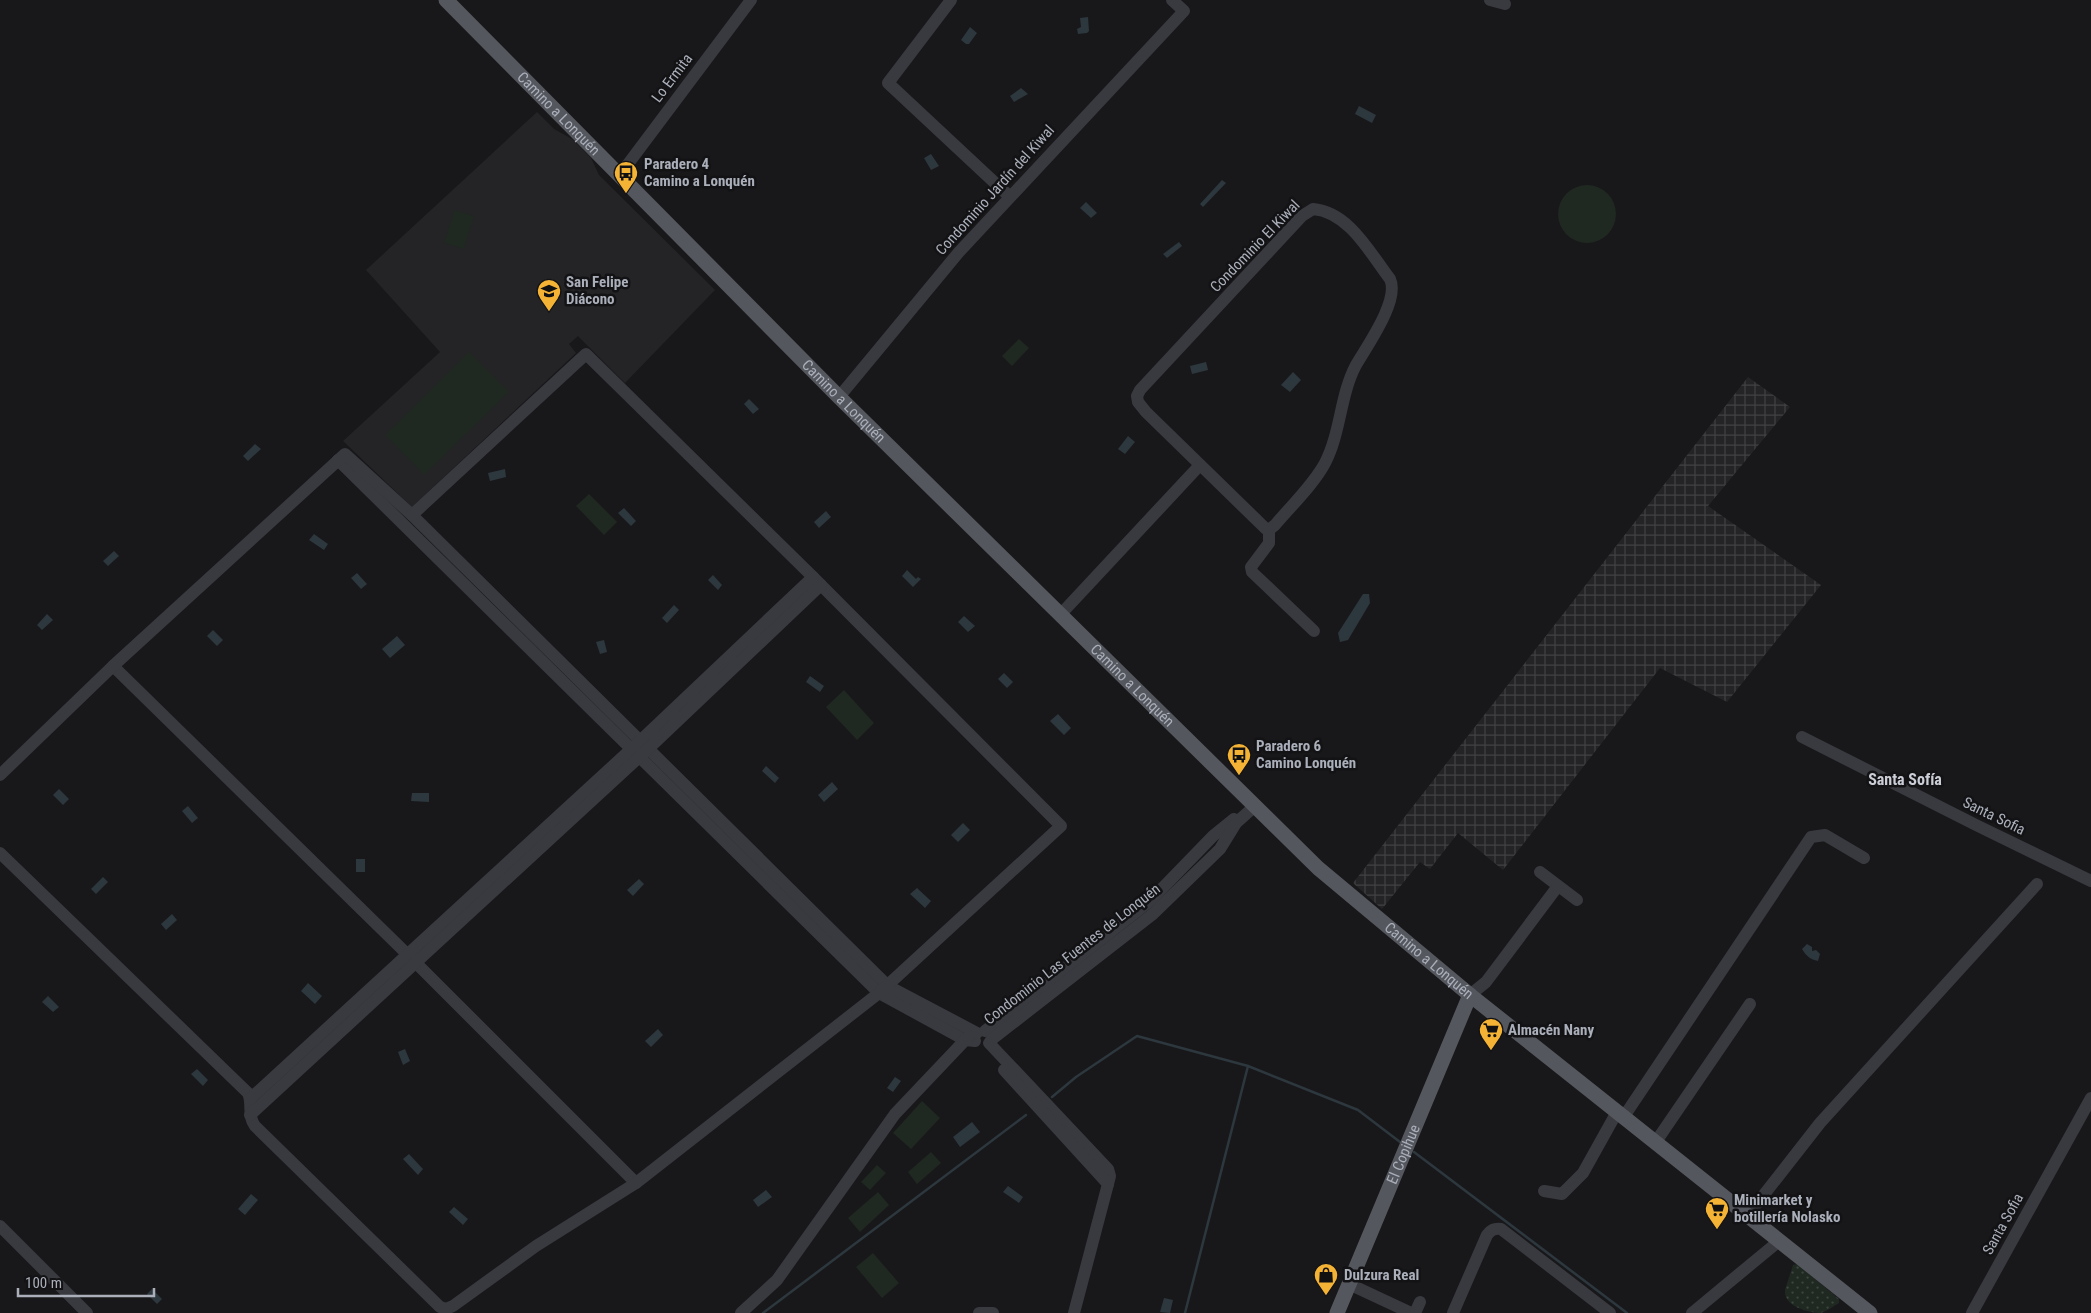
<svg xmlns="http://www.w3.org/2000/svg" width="2091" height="1313" viewBox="0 0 2091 1313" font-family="'Roboto Condensed',sans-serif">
	<defs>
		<pattern id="industrial-grid" width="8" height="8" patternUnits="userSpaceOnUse" patternTransform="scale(1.25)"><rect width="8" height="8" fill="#242427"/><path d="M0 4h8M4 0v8" fill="none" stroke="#414144"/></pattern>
		<pattern id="grass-dots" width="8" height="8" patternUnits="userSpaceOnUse" patternTransform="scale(1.25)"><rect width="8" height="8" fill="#1f2821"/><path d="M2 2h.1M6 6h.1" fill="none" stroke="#3d453f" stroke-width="1.8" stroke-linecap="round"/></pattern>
	</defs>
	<rect width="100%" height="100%" fill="#18181a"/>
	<polygon fill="#242427" points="537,112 554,129 572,139 591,158 599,175 715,290 625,383 578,336 569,344 576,353 412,507 343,441 440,352 366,270"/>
	<polygon fill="url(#industrial-grid)" points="1748,377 1790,407 1708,506 1821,585 1727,702 1660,668 1503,870 1458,833 1430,869 1420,862 1382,909 1353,883"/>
	<path fill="url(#grass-dots)" d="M 1797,1264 L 1839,1299 L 1839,1303 C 1834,1306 1827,1311 1821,1313 C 1808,1313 1783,1306 1785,1290 L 1793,1265 Z"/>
	<g fill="#1f2821">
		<circle cx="1587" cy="214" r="29"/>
		<polygon points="454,210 474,216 464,249 444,243"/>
		<polygon points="1019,339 1029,348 1012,366 1002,356"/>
		<polygon points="469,352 509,392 424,475 385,435"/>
		<polygon points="589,494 617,522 604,535 576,506"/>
		<polygon points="844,690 874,723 857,740 826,707"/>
		<polygon points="922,1101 940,1118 911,1149 893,1133"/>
		<polygon points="931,1152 941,1163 917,1184 908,1172"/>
		<polygon points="877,1165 886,1173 870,1190 861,1182"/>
		<polygon points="878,1192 889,1205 860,1232 848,1218"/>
		<polygon points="873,1253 899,1283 882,1298 856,1267"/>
	</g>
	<g fill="#2d373e">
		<polygon points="1088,17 1089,31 1087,33 1078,34 1077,29 1081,27 1080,18"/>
		<polygon points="970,27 977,33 969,44 966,44 961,40"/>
		<polygon points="1021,88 1028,94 1014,102 1010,96"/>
		<polygon points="1359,106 1376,115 1372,123 1355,114"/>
		<polygon points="931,154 939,166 931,170 924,158"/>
		<polygon points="1222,180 1226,183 1203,207 1200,204"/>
		<polygon points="1086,202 1097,213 1091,218 1080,208"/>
		<polygon points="1179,242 1182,246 1167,258 1163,254"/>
		<polygon points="1206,362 1208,370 1192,374 1190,366"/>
		<polygon points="1293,372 1301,380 1290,392 1281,385"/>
		<polygon points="749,399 759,409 753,414 744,404"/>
		<polygon points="1128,436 1135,442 1125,454 1118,449"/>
		<polygon points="255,444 261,449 248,461 243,456"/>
		<polygon points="505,469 506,477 490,481 488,473"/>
		<polygon points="624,508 636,521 631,526 618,513"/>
		<polygon points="826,511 831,517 819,528 814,522"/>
		<polygon points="314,534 328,544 324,550 309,540"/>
		<polygon points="114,551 119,556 108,566 103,561"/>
		<polygon points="907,570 916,579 918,577 921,579 913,587 902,576"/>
		<polygon points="357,573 367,584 361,589 351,578"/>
		<polygon points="713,575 722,585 718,590 708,580"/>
		<polygon points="1363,594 1369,594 1370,603 1348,640 1340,642 1338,633"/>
		<polygon points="674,605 679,610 667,623 662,618"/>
		<polygon points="47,614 53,620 42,630 37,625"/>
		<polygon points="964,616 975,626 968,632 958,622"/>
		<polygon points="213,630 223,640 217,646 207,636"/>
		<polygon points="397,636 405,645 390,658 382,649"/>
		<polygon points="604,640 607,652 600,654 596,642"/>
		<polygon points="1004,673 1013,682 1007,688 998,679"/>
		<polygon points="810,676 824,686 820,692 806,682"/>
		<polygon points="1058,714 1071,728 1064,735 1050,721"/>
		<polygon points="766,766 779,778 775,783 762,771"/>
		<polygon points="832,782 838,789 824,802 818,795"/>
		<polygon points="59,789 69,799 63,805 53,795"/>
		<polygon points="412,793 429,793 429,802 411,801"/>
		<polygon points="188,806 198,818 192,823 182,811"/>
		<polygon points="963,823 970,830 958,842 951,835"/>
		<rect x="356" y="859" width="9" height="13"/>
		<polygon points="103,877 108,882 96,894 91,889"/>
		<polygon points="639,879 644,884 633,896 627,890"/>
		<polygon points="917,888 931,901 925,908 910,894"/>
		<polygon points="172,914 177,920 166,930 161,924"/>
		<path d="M 1807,944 L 1812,947 L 1812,951 L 1816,950 L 1820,954 L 1818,961 C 1810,959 1807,957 1802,949 Z"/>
		<polygon points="308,983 322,996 315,1004 301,991"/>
		<polygon points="48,996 59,1007 53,1012 42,1002"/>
		<polygon points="658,1029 663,1035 651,1047 645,1041"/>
		<polygon points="405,1049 410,1061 403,1065 398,1052"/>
		<polygon points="197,1069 208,1080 203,1086 191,1074"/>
		<polygon points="895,1077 901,1081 893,1092 887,1088"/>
		<polygon points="972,1122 980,1132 960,1147 953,1137"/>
		<polygon points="409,1154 423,1169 418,1175 403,1159"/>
		<polygon points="1008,1186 1023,1197 1019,1203 1003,1192"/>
		<polygon points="766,1190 772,1197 758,1207 753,1200"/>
		<polygon points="251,1194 258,1200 245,1215 238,1209"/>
		<polygon points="454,1207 468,1219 463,1225 449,1212"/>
		<polygon points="152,1289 162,1299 157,1304 147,1294"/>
		<polygon points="1164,1298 1173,1300 1170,1313 1160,1312"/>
	</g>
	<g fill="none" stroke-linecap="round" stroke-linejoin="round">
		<g stroke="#2d373e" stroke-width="2.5">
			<polyline points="1052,1097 1076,1077 1137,1036 1248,1066 1358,1110 1400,1142"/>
			<polyline points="1414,1152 1627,1313"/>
			<polyline points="763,1313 1026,1115"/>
			<polyline points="1185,1313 1248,1066"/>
		</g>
		<g stroke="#393a3f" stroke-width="12">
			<polyline points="951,0 888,83 1009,196"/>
			<polyline points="1490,0 1505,4"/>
			<polyline points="619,176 751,0"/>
			<path d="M 1313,209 C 1349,212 1370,253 1390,279 C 1400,300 1367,346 1356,365 C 1340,395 1341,432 1325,463 C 1314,484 1291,506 1275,525 L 1270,529 L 1266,529 L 1146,412 L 1138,402 L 1137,396 L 1140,390 L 1302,216 Z"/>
			<polyline points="839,397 959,252 1184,11 1172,0"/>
			<polyline points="338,460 879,993 965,1040 975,1041"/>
			<polyline points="1269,529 1269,543 1251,567 1252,572 1314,631"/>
			<polyline points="1060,615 1200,465"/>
			<polyline points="113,666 407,954 636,1183"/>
			<polyline points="1802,737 1978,826 2091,881"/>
			<polyline points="0,775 113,666 345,454 412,515 888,986 977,1033"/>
			<path d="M 0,853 L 248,1093 C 253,1104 247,1116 255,1126 L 440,1307 L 446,1309 L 453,1306 L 536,1246 L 636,1183 L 879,993 L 1061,826 L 813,577 L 586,354 L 412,515"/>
			<polyline points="1540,872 1577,900"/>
			<polyline points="1470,995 1486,982 1558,886"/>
			<polyline points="985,1031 1150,901 1213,836 1234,819"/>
			<polyline points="991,1040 1153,914 1220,849 1236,823 1255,806"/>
			<polyline points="989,1043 1108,1169 1110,1176 1108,1184 1074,1313"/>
			<polyline points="1004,1070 1108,1184"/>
			<polyline points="250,1099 640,741 813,577"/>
			<polyline points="250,1115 648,749 821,585"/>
			<polyline points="1623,1118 1811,837 1825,835 1864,858"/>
			<polyline points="1655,1143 1750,1004"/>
			<polyline points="1544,1191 1562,1194 1583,1173 1617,1112"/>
			<polyline points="1748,1215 1820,1123 2037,884"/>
			<polyline points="0,1226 87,1313"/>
			<polyline points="1349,1284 1411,1313"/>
			<polyline points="741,1313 777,1280 895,1114 969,1036"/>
			<polyline points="979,1313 993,1313"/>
			<polyline points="1415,1313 1420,1302"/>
			<path d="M 1453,1313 L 1487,1235 C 1491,1230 1494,1228 1501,1229 L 1610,1313"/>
			<polyline points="1692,1313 1779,1241"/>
			<polyline points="1972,1313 2091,1098"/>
		</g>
		<g stroke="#55575e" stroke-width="15">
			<path id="s1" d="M 446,0 L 839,397 L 1318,868 L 1470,995 L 1870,1313"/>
			<path id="s2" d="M 1337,1313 L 1470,995"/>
		</g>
	</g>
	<defs>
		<g id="bus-pin" transform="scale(1.25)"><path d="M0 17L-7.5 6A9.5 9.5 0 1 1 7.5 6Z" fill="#f4b335" stroke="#131315"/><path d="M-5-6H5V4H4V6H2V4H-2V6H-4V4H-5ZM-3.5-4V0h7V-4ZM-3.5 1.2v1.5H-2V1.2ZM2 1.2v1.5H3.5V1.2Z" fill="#111"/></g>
		<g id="school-pin" transform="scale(1.25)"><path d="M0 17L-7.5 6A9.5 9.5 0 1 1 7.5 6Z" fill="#f4b335" stroke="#131315"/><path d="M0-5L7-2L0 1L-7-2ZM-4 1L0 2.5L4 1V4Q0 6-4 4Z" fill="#111"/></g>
		<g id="supermarket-pin" transform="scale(1.25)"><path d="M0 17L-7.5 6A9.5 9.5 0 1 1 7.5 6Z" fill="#f4b335" stroke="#131315"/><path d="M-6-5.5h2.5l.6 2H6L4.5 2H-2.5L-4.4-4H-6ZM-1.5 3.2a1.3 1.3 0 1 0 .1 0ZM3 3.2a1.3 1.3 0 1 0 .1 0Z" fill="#111"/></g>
		<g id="shop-pin" transform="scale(1.25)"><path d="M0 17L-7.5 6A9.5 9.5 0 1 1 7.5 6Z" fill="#f4b335" stroke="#131315"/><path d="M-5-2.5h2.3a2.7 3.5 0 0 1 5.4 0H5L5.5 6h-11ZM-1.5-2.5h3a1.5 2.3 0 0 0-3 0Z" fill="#111"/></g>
	</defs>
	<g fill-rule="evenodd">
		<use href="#bus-pin" x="626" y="173"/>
		<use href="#school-pin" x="549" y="291"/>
		<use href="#bus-pin" x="1239" y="755"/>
		<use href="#supermarket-pin" x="1491" y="1030"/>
		<use href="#supermarket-pin" x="1717" y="1209"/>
		<use href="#shop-pin" x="1326" y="1275"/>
	</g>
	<g text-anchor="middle" stroke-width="5" stroke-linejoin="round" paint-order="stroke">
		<g font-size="15" fill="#aaafba" stroke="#131315">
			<text transform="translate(672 78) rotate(-53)" y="5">Lo Ermita</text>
			<text dy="5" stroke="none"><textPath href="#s1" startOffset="160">Camino a Lonquén</textPath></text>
			<text transform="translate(995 190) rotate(-48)" y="5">Condominio Jardín del Kiwal</text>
			<text transform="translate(1255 246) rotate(-46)" y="5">Condominio El Kiwal</text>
			<text dy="5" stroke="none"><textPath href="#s1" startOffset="565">Camino a Lonquén</textPath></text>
			<text dy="5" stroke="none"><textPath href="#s1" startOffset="970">Camino a Lonquén</textPath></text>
			<text transform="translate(1994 816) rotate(26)" y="5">Santa Sofia</text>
			<text transform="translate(1072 954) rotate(-38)" y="5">Condominio Las Fuentes de Lonquén</text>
			<text dy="5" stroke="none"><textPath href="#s1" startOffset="1375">Camino a Lonquén</textPath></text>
			<text dy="5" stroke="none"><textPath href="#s2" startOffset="172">El Copihue</textPath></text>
			<text transform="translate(2003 1224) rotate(-61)" y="5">Santa Sofia</text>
		</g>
		<g font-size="15" font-weight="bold" fill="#aaafba" stroke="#131315" text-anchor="start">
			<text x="644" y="169">Paradero 4<tspan x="644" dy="17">Camino a Lonquén</tspan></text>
			<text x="566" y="287">San Felipe<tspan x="566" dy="17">Diácono</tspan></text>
			<text x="1256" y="751">Paradero 6<tspan x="1256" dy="17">Camino Lonquén</tspan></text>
			<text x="1508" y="1035">Almacén Nany</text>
			<text x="1734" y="1205">Minimarket y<tspan x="1734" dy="17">botillería Nolasko</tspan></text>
			<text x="1344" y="1280">Dulzura Real</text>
		</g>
		<g font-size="16" font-weight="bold" fill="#cbced6" stroke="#131315">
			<text x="1905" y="785">Santa Sofía</text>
		</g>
	</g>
	<path d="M18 1288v8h136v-8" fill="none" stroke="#aaafba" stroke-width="2.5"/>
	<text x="25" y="1288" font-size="15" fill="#aaafba" stroke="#131315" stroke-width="4" paint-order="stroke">100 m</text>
</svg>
